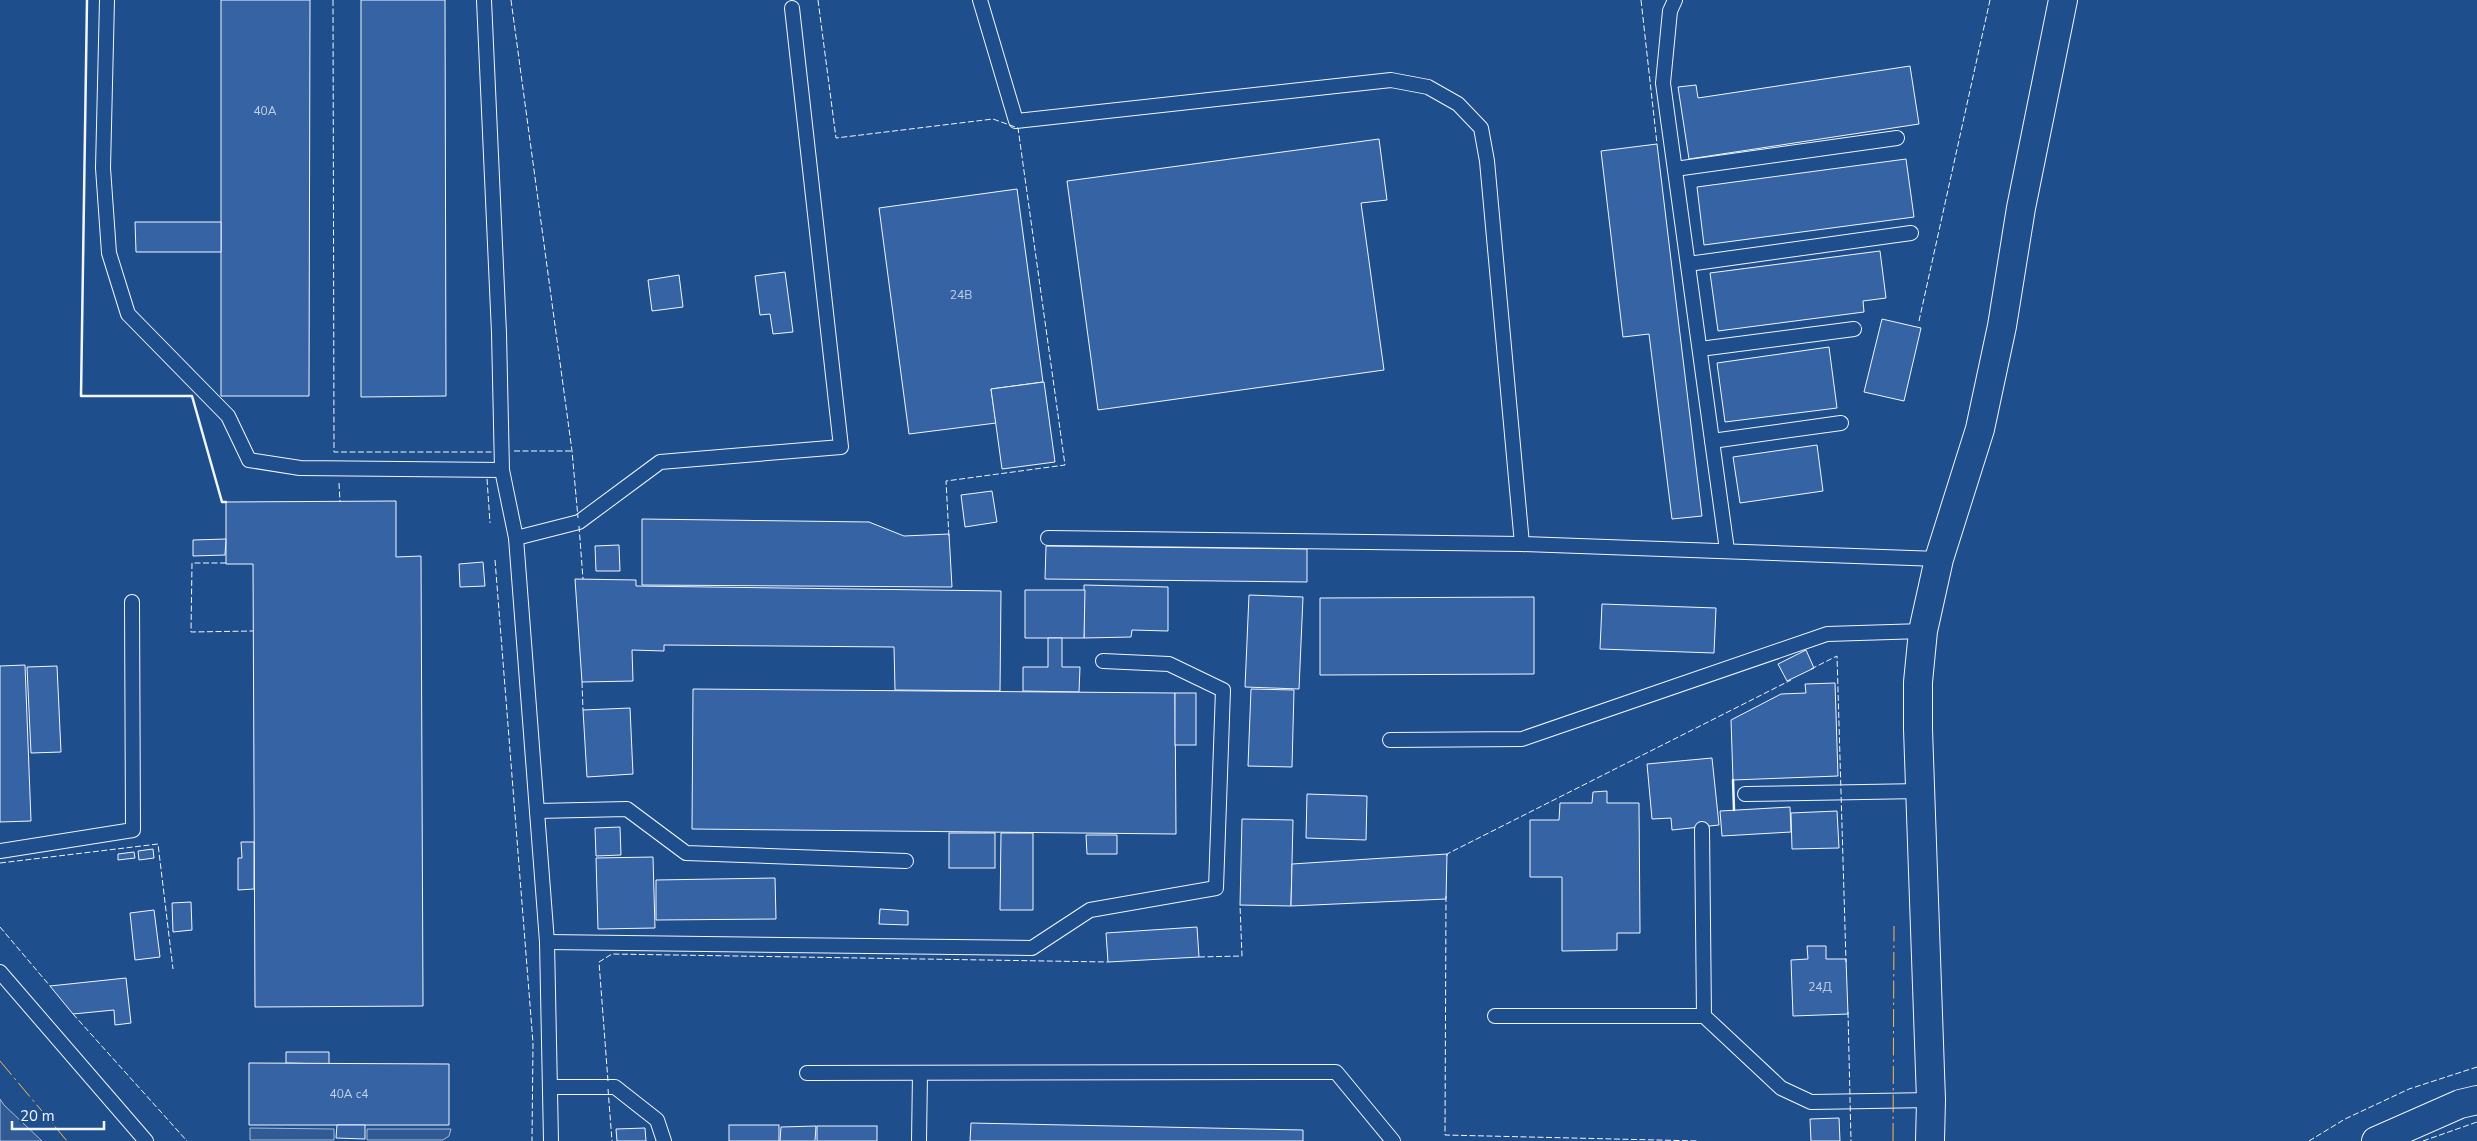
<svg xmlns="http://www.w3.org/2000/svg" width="2477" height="1141" viewBox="0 0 2477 1141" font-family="'Nunito Sans',sans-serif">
	<rect width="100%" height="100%" fill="#1f4e8c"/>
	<g fill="#305b95" stroke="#a8bbd7">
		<polygon points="0,1099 4,1105 42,1141 0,1141"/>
		<polygon points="250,1128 334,1129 334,1140 250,1140"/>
		<polygon points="367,1129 451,1129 449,1136 443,1140 367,1140"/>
	</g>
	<g fill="#3563a3" stroke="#f2f6ff">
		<polygon points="221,0 310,0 309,396 221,396"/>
		<polygon points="361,0 445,0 446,396 361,397"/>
		<polygon points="1910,66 1919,124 1689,159 1678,87 1696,85 1698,98"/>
		<polygon points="1379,139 1387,200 1361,203 1384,370 1098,410 1067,181"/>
		<polygon points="1657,144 1702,516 1672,519 1649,334 1623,337 1601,151"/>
		<polygon points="1906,159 1914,217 1704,245 1697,187"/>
		<polygon points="1017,189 1043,382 991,389 996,423 909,434 879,208"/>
		<polygon points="135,222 221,222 221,252 136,252"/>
		<polygon points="1880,251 1886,298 1863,301 1864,312 1718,331 1710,273"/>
		<polygon points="785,272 793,332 773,334 770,314 760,315 755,276"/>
		<polygon points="679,275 683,307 652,311 648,280"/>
		<polygon points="1882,319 1921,328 1904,401 1864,392"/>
		<polygon points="1829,347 1837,408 1725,422 1717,363"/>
		<polygon points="1044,382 1055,462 1002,469 991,389"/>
		<polygon points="1817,445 1823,491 1740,503 1733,457"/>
		<polygon points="992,491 997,522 965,527 961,495"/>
		<polygon points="396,501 396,557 421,556 423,1006 255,1007 253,564 226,564 226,502"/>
		<polygon points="642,519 869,522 904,536 949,534 952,587 642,585"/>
		<polygon points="226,539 225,555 193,556 193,540"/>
		<polygon points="619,545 620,571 596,571 595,546"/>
		<polygon points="1046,546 1307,549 1307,582 1045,579"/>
		<polygon points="483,562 485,586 460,587 459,564"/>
		<polygon points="575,579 636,580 636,586 1001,591 1000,691 895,690 894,647 664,645 664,651 632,650 633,681 582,682"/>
		<polygon points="1084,585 1168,587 1168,631 1132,630 1131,637 1084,638"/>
		<polygon points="1025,590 1085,590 1084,638 1025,638"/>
		<polygon points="1249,595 1303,597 1299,689 1245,687"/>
		<polygon points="1534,597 1534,674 1320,675 1320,598"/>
		<polygon points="1602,604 1716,608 1714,653 1600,649"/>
		<polygon points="1048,638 1062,638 1062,667 1080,667 1079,692 1023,691 1023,667 1048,667"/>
		<polygon points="1806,650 1814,668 1787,681 1778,664"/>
		<polygon points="25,665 31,821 0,822 0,666"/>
		<polygon points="57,666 61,752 31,753 27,667"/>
		<polygon points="1835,683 1838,776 1733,780 1731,720 1781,694 1806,693 1805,684"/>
		<polygon points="693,689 1175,693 1176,834 692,829"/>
		<polygon points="1251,689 1294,690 1292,767 1248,766"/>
		<rect x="1175" y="693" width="21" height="52"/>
		<polygon points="630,708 633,774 587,777 583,710"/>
		<polygon points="1712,758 1719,825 1672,830 1671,818 1652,819 1647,764"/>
		<polygon points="1607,791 1607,803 1639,803 1640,933 1617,933 1617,950 1562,951 1562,877 1530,877 1530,820 1559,820 1560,803 1592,803 1593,792"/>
		<polygon points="1307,794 1367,796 1366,840 1306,838"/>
		<polygon points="1790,807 1791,832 1722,836 1720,811"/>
		<polygon points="1837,811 1839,848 1792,849 1791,813"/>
		<polygon points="1242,819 1293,820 1291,906 1240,905"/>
		<polygon points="620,827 621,855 596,856 595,828"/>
		<rect x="949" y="833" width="46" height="35"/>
		<polygon points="1001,833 1033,833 1033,910 1000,910"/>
		<polygon points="1086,835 1117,835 1117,854 1087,854"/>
		<polygon points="241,842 254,842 254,889 238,890 238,858 242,858"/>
		<polygon points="153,849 154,858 139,860 138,851"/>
		<polygon points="134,852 135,858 118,860 118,854"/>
		<polygon points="1447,854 1446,899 1291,906 1292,864"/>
		<polygon points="653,857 655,928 598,929 596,858"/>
		<polygon points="775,878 776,919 656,920 656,880"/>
		<polygon points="191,902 192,930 173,932 172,903"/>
		<polygon points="880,909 908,911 908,925 879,924"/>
		<polygon points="154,910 160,957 135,960 130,913"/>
		<polygon points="1197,927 1199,957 1108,962 1106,933"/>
		<polygon points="1807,946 1826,946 1826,959 1846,959 1848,1014 1793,1016 1791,960 1808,959"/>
		<polygon points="126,978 131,1023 115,1025 114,1010 73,1014 50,986"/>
		<polygon points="286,1052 329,1052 329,1064 286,1063"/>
		<polygon points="249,1063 449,1064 449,1125 249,1125"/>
		<polygon points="1839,1118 1840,1141 1811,1141 1810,1119"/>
		<polygon points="971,1123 1303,1130 1303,1141 970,1141"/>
		<polygon points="337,1125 365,1125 365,1139 336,1138"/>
		<rect x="729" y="1125" width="50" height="16"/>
		<polygon points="816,1126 815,1141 780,1141 781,1127"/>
		<rect x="817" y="1126" width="60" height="15"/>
		<polygon points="645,1128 646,1141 617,1141 616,1129"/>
	</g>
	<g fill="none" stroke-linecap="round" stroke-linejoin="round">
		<g stroke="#f2f6ff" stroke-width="16">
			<g id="lane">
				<polyline points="107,0 103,168 109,253 128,314 228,416 249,460 300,468 502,470"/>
				<polyline points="484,0 499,333 502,470 516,538 547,942 551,1141"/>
				<polyline points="980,0 1016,121 1391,80 1428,87 1458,104 1481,128 1487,161 1522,544 1939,559"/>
				<polyline points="1675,0 1670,11 1663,83 1727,550"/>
				<polyline points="1675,169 1897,138"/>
				<polyline points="1688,264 1911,233"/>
				<polyline points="1700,349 1854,329"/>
				<polyline points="1712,441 1841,423"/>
				<polyline points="516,538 579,522 660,462 841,447 792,8"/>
				<polyline points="1048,538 1522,544"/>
				<polyline points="1390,740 1522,739 1827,634 1923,631"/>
				<polyline points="1745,794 1921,791"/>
				<polyline points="537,811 627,809 686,853 906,861"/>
				<polyline points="1702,829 1704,1016"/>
				<polyline points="0,851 133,830 132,602"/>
				<polyline points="547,942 1032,948 1090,910 1216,888 1223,690 1169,664 1103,661"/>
				<polyline points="0,972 146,1141"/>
				<polyline points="1495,1016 1704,1016 1781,1088 1811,1102 1931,1100"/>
				<polyline points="807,1073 1336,1072 1393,1141"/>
				<polyline points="550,1087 615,1087 657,1120 664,1141"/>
				<polyline points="919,1141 920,1073"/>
			</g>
		</g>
		<g stroke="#f2f6ff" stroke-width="30">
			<polyline id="street" points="1930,1141 1931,1100 1918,729 1918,682 1923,631 1939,559 1980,429 2002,326 2021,208 2063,0"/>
		</g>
		<g stroke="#f2f6ff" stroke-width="30">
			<polyline id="secondary" points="2376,1141 2460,1104 2477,1100"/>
		</g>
		<use href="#lane" stroke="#1f4e8c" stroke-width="14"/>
		<use href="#street" stroke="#1f4e8c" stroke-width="28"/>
		<use href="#secondary" stroke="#1f4e8c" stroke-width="28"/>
		<g stroke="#f2f6ff" stroke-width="1" stroke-dasharray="6 2.5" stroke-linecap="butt">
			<polyline points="333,0 334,452 492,452"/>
			<polyline points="511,0 572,451 578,518"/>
			<polyline points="818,0 836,138 993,119 1018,128 1065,465 946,481 949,537"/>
			<polyline points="1641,0 1657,144"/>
			<polyline points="1919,321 1990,0"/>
			<polyline points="514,451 572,451"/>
			<polyline points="487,479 490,523"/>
			<polyline points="339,483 340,502"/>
			<polyline points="579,526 583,579"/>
			<polyline points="495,560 533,1043 532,1141"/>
			<polyline points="226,563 192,563 191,632 253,631"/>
			<polyline points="1811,669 1837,656 1846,962"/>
			<polyline points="582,682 583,710"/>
			<polyline points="1447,856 1447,854 1791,680"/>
			<polyline points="0,863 158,844 173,969"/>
			<polyline points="1446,896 1445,1135 1699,1141"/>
			<polyline points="0,927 50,986"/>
			<polyline points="1199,957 1242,956 1240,905"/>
			<polyline points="1848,1012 1851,1141"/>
			<polyline points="73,1014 187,1141"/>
			<polyline points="608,1081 599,962 612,954 1108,962"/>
			<polyline points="608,1089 612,1141"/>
			<polyline points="2309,1141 2345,1119 2409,1089 2477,1067"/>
			<polyline points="2423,1141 2477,1122"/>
		</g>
		<g stroke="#f2f6ff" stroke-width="2.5">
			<polyline points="87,0 81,396 192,396 222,502 226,502"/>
			<polyline points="1733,780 1734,810"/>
		</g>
		<g stroke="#ffb74d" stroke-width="1" stroke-dasharray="18 4 2.5 4" stroke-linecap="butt">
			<polyline points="0,1061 67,1141"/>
			<polyline points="1893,1141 1894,926"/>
		</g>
	</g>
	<g text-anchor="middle" stroke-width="4" stroke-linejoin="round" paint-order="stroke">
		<g font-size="12" fill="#c3d1e8">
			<text x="265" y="115">40А</text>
			<text x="961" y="299">24В</text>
			<text x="1820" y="991">24Д</text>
			<text x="349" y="1098">40А с4</text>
		</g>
	</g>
	<path d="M12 1121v8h92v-8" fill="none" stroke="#f2f6ff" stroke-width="2.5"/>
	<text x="20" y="1121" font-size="15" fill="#f2f6ff" stroke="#1f4e8c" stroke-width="4" paint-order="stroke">20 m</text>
</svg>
